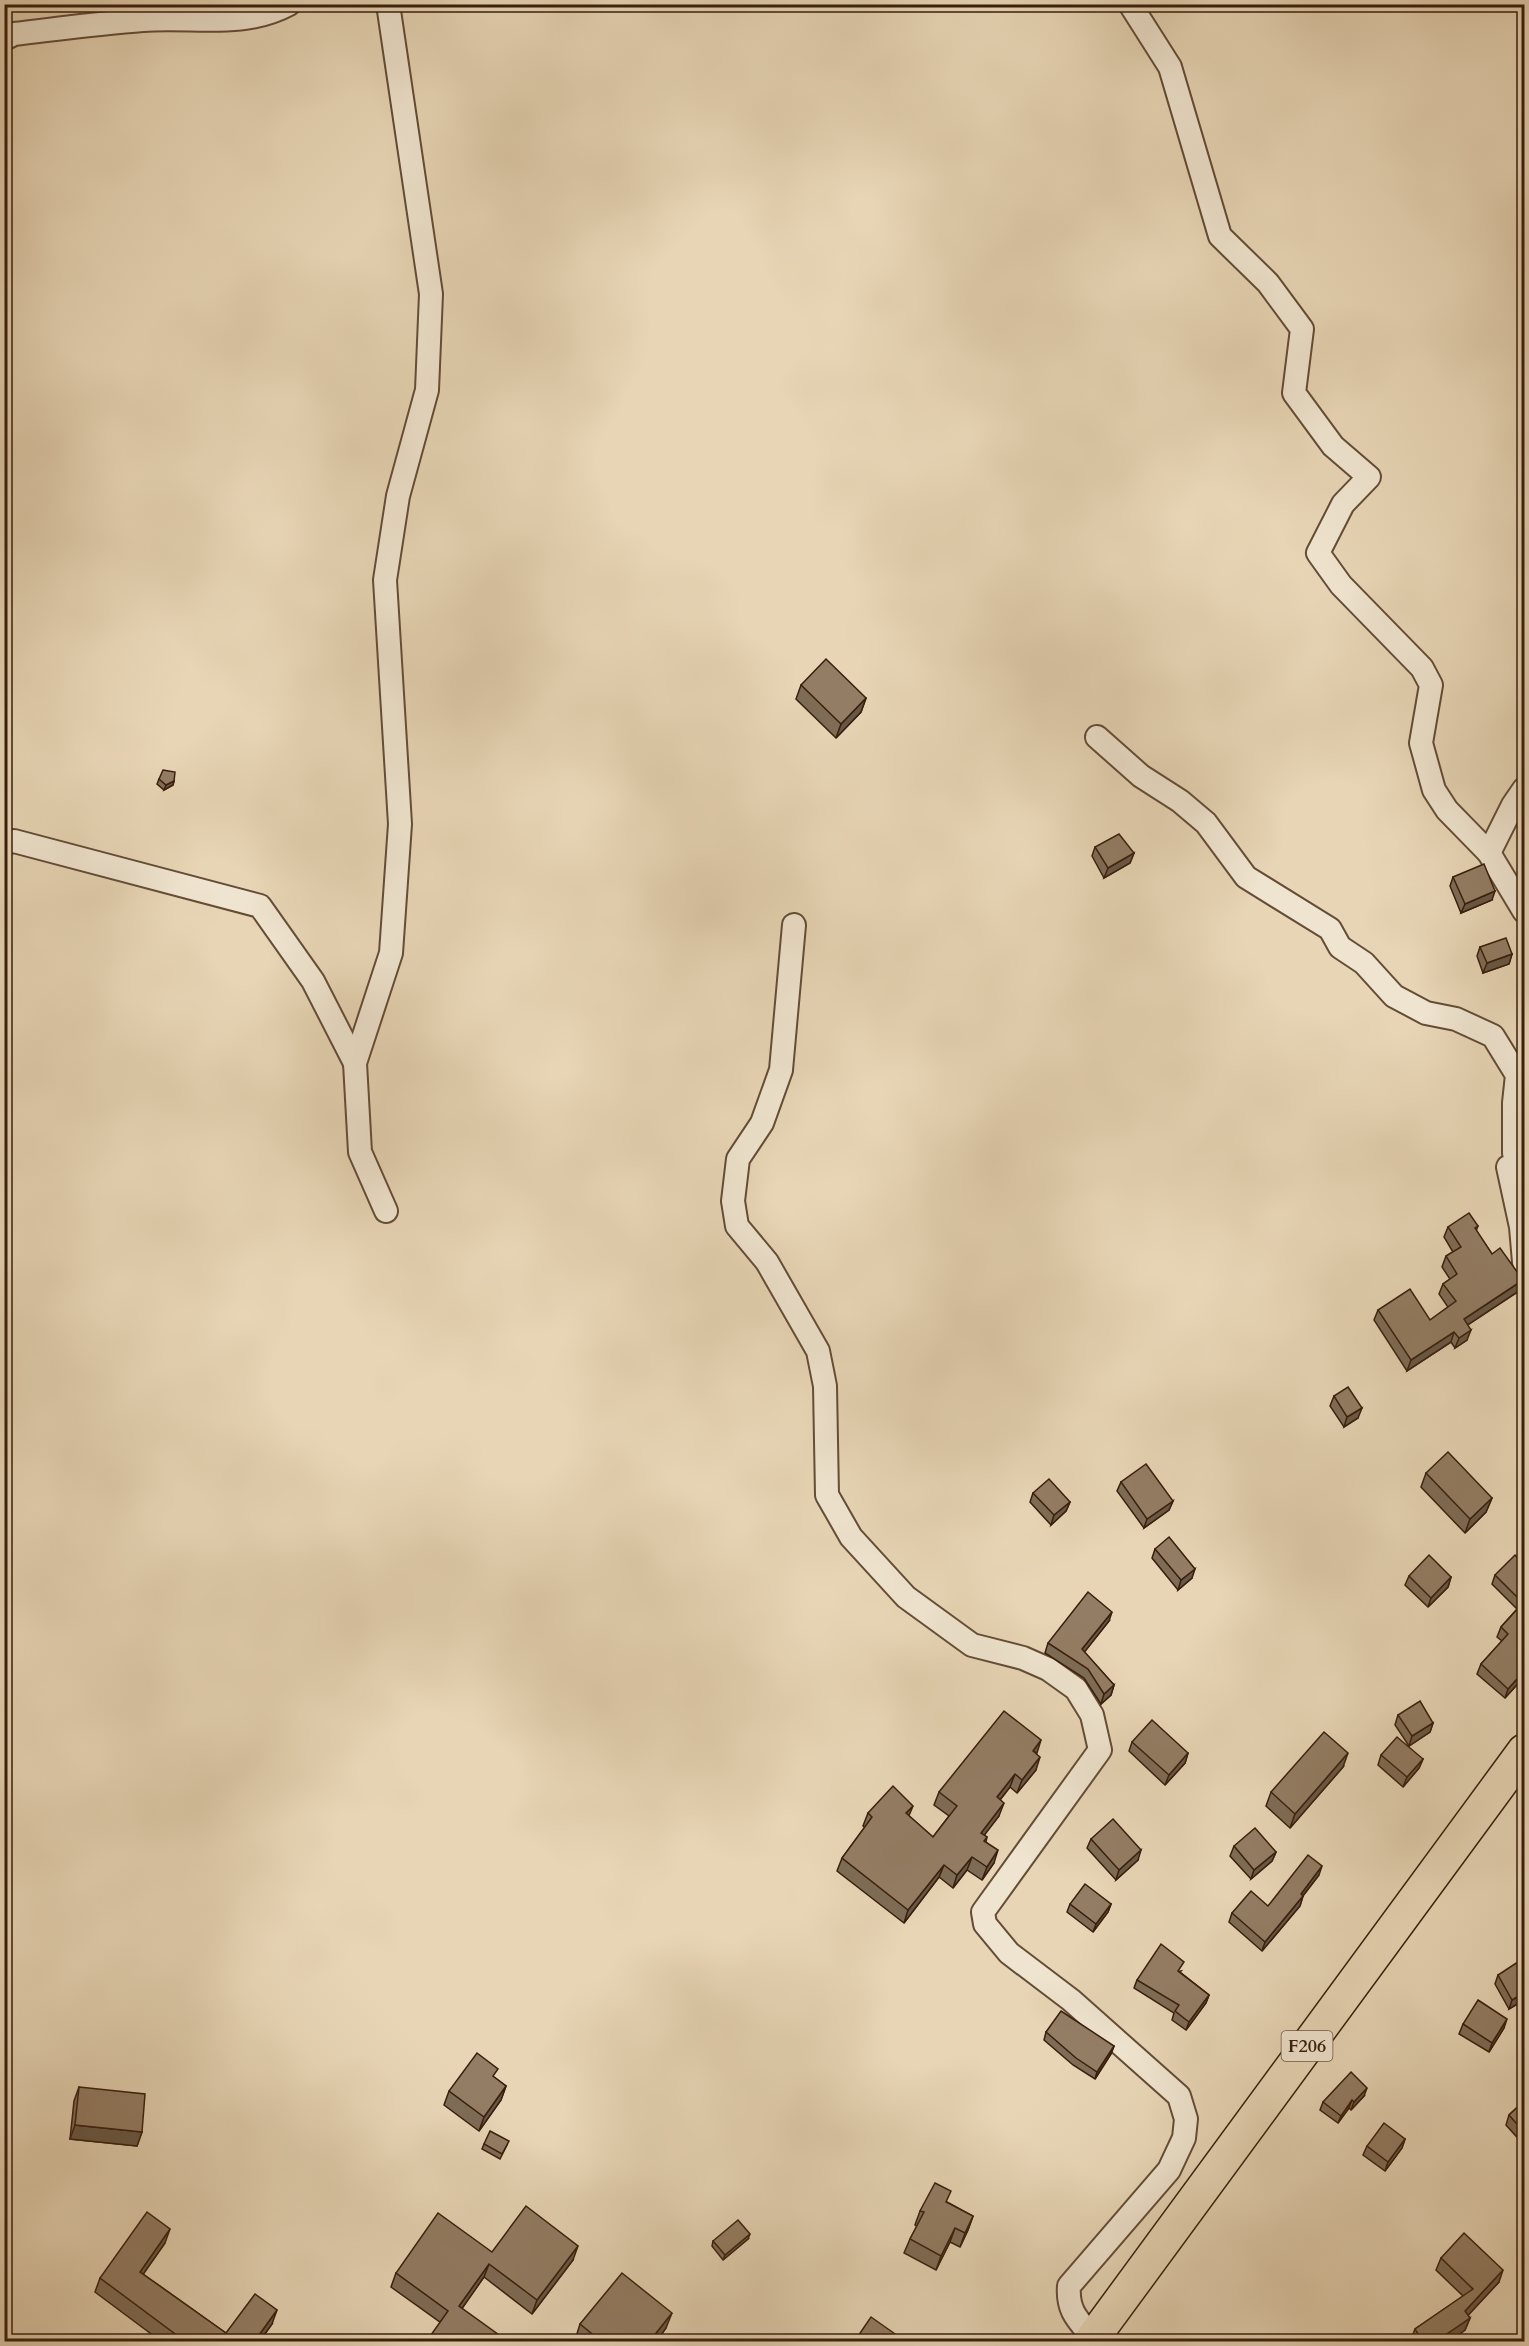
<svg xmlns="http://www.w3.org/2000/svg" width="1529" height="2346" viewBox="0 0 1529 2346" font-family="Cardo,serif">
	<rect width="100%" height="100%" fill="#e7d5b5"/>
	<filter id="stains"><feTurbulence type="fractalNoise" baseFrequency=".00333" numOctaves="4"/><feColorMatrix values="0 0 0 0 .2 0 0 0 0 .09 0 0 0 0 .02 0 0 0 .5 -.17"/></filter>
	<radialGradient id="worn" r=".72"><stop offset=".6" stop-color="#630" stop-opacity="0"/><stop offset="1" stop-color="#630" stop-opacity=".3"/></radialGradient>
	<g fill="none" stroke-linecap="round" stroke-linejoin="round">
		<g stroke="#644c37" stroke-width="26">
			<g id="minor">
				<polyline points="1130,4 1170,67 1220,236 1268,283 1302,329 1294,393 1333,446 1369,477 1343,504 1318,553 1341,585 1422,668 1431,685 1421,743 1434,790 1447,810 1489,853 1524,911"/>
				<path d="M 4,39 L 14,34 C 57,29 100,23 143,20 C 193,16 243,29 289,4"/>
				<polyline points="1097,737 1141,776 1180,801 1206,823 1246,877 1330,929 1340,947 1364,963 1394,996 1426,1013 1456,1019 1493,1036 1517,1075 1514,1103 1514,1153 1524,1184"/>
				<polyline points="4,843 14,841 260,906 313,981 355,1063"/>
				<polyline points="1489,853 1513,805 1524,789"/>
				<path d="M 794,925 L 781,1070 L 762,1123 L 738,1159 L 733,1201 L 737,1226 L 767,1262 L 818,1351 L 825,1386 L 827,1495 L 851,1537 L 906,1597 L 972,1645 L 1023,1658 L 1048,1669 L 1076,1689 L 1092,1715 L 1100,1750 L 983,1912 L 985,1924 L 1009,1953 L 1071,2000 L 1179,2096 L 1186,2119 L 1184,2138 L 1169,2170 L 1069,2286 C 1067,2311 1078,2320 1093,2338"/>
				<polyline points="1508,1167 1521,1227 1524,1262"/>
				<polyline points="386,1211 360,1152 355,1063 391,953 400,824 385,580 398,496 427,390 431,294 388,4"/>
			</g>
		</g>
		<g stroke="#381e0d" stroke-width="36">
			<polyline id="primary" points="1090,2342 1524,1751"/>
		</g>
		<use href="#minor" stroke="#efe4cf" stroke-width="22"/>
		<use href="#primary" stroke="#e7d5b5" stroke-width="33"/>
	</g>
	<g fill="#7e6c56" stroke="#381e0d" stroke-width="1.5">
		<polygon points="801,685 866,698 861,712 836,738 796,699"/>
		<polygon points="159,779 174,781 173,785 164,790 157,784"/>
		<polygon points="1524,810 1524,821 1521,819"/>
		<polygon points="1095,847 1134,853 1130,863 1104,878 1092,856"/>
		<polygon points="1453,877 1492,900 1461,913 1450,886"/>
		<polygon points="1480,947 1512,954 1509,964 1483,973 1477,956"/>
		<polygon points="1478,1226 1476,1231 1492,1254 1523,1280 1519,1291 1467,1325 1467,1340 1455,1348 1451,1342 1407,1371 1374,1320 1378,1310 1430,1320 1448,1307 1439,1294 1443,1284 1450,1279 1442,1267 1446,1256 1453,1252 1444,1237 1448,1227"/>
		<polygon points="1334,1396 1358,1418 1344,1427 1330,1406"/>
		<polygon points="1426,1473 1492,1498 1486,1512 1465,1533 1421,1487"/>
		<polygon points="1121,1482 1173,1501 1169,1510 1144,1528 1117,1491"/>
		<polygon points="1033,1493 1070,1502 1066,1511 1051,1525 1030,1502"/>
		<polygon points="1155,1549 1192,1578 1178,1590 1152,1558"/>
		<polygon points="1524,1565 1524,1677 1505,1698 1477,1674 1481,1664 1502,1641 1497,1637 1501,1627 1517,1609 1492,1584 1495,1575"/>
		<polygon points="1409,1576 1451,1577 1448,1587 1428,1607 1405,1585"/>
		<polygon points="1109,1621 1084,1652 1114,1685 1111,1695 1101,1704 1084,1678 1045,1653 1048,1643"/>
		<polygon points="1398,1715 1433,1723 1430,1732 1409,1746 1395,1725"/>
		<polygon points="1132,1742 1188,1753 1185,1763 1165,1785 1129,1751"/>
		<polygon points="1036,1753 1036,1770 1017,1793 1010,1787 1000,1800 999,1816 984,1835 987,1837 986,1842 994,1863 982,1880 967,1870 953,1888 939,1877 904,1923 837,1871 842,1858 865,1827 863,1826 868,1813 909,1816 933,1837 949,1816 934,1805 939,1792"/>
		<polygon points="1381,1755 1423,1759 1419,1768 1403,1787 1378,1765"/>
		<polygon points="1343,1767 1290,1828 1266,1806 1271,1792"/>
		<polygon points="1091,1839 1138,1860 1116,1880 1087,1848"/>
		<polygon points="1234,1846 1276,1852 1272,1861 1251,1879 1230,1856"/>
		<polygon points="1319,1875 1303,1896 1300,1906 1262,1951 1229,1922 1232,1913 1268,1906"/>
		<polygon points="1070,1904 1111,1904 1108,1912 1093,1932 1067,1912"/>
		<polygon points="1181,1971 1180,1972 1209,1995 1206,2003 1186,2030 1172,2020 1174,2013 1134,1988 1137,1980"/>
		<polygon points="1498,1975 1524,2000 1509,2009 1495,1984"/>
		<polygon points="1463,2024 1504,2028 1489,2052 1459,2034"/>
		<polygon points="1046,2032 1114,2046 1111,2054 1095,2079 1073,2065 1044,2040"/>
		<polygon points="495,2078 506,2086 501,2100 479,2131 444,2105 449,2091"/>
		<polygon points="79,2087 142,2132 137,2146 70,2139 74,2101"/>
		<polygon points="1364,2096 1351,2110 1349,2108 1338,2123 1320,2110 1323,2102"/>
		<polygon points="1524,2101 1524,2145 1506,2125 1509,2115"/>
		<polygon points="1405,2139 1402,2148 1385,2171 1363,2155 1367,2146"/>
		<polygon points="484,2144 507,2145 500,2159 482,2149"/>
		<polygon points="947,2202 973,2216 968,2230 960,2247 950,2242 936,2270 904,2253 910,2239 917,2226 915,2225 920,2211"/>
		<polygon points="748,2239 723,2260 712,2246 713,2241"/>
		<polygon points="165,2243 143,2274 226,2333 272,2324 259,2342 162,2342 95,2292 100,2278"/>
		<polygon points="492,2252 573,2260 532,2314 484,2277 462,2308 440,2322 391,2287 396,2273"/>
		<polygon points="1441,2258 1499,2282 1468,2315 1470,2318 1465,2330 1449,2342 1410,2342 1415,2329 1463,2296 1436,2270"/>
		<polygon points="580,2324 666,2328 656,2342 577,2342 575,2340"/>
	</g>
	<g fill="#675846" stroke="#381e0d" stroke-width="1.5">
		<polygon points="866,698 861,712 836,738 841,724"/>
		<polygon points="174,781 173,785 164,790 166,785"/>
		<polygon points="1134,853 1130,863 1104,878 1108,868"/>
		<polygon points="1495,891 1492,900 1461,913 1465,904"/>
		<polygon points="1512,954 1509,964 1483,973 1487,963"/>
		<polygon points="1523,1280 1519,1291 1460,1330 1464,1319"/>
		<polygon points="1471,1330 1467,1340 1455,1348 1459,1338"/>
		<polygon points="1454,1332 1451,1342 1407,1371 1411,1360"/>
		<polygon points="1362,1408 1358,1418 1344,1427 1347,1417"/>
		<polygon points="1492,1498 1486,1512 1465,1533 1470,1519"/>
		<polygon points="1173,1501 1169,1510 1144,1528 1147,1519"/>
		<polygon points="1070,1502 1066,1511 1051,1525 1054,1515"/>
		<polygon points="1195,1569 1192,1578 1178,1590 1181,1580"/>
		<polygon points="1451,1577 1448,1587 1428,1607 1431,1598"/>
		<polygon points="1112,1612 1109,1621 1079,1659 1082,1649"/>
		<polygon points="1524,1671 1524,1677 1505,1698 1508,1689"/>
		<polygon points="1114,1685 1111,1695 1101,1704 1104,1694"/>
		<polygon points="1433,1723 1430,1732 1409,1746 1412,1736"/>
		<polygon points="1041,1740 1037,1753 1033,1751"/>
		<polygon points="1188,1753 1185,1763 1165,1785 1169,1775"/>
		<polygon points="1348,1753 1343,1767 1290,1828 1295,1814"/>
		<polygon points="1040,1757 1036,1770 1017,1793 1022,1780"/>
		<polygon points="1423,1759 1419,1768 1403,1787 1407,1777"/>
		<polygon points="1015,1774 1010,1787 992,1810 997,1797"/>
		<polygon points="1004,1803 999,1816 976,1846 981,1833"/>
		<polygon points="913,1806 908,1818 906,1813"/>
		<polygon points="998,1850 994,1863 982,1880 987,1867"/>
		<polygon points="1141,1850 1138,1860 1116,1880 1119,1870"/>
		<polygon points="1276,1852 1272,1861 1251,1879 1254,1870"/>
		<polygon points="972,1857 967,1870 953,1888 957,1875"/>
		<polygon points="944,1865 939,1877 904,1923 908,1910"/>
		<polygon points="1322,1866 1319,1875 1297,1903 1301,1894"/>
		<polygon points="1303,1896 1300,1906 1262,1951 1265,1942"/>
		<polygon points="1111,1904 1108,1912 1093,1932 1096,1924"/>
		<polygon points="1524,1993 1524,2000 1509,2009 1512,2000"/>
		<polygon points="1209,1995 1206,2003 1186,2030 1189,2022"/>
		<polygon points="1507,2019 1504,2028 1489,2052 1492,2043"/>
		<polygon points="1114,2046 1111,2054 1095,2079 1097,2072"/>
		<polygon points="506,2086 501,2100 479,2131 484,2117"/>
		<polygon points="1367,2088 1364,2096 1351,2110 1354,2102"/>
		<polygon points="1352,2100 1349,2108 1338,2123 1341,2116"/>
		<polygon points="75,2125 142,2132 137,2146 70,2139"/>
		<polygon points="1405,2139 1402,2148 1385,2171 1388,2162"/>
		<polygon points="973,2216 968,2230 960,2247 965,2233"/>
		<polygon points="955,2228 950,2242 936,2270 941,2256"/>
		<polygon points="170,2229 165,2243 135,2286 140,2272"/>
		<polygon points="750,2234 748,2239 723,2260 725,2255"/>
		<polygon points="578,2246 573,2260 532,2314 537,2300"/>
		<polygon points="489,2264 484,2277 454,2320 459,2306"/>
		<polygon points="1503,2270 1499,2282 1461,2323 1465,2311"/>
		<polygon points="277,2310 272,2324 259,2342 254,2342"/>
		<polygon points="672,2313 666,2328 656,2342 649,2342"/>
		<polygon points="1470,2318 1465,2330 1449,2342 1435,2342"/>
	</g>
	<g fill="#937d64" stroke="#381e0d" stroke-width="1.5">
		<polygon points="826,659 866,698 841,724 801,685"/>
		<polygon points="163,770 175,772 174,781 166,785 159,779"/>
		<polygon points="1119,834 1134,853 1108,868 1095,847"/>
		<polygon points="1484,864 1495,891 1465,904 1453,877"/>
		<polygon points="1506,938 1512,954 1487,963 1480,947"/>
		<polygon points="1469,1213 1478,1226 1475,1228 1492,1254 1500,1248 1523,1280 1464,1319 1471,1330 1459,1338 1454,1332 1411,1360 1378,1310 1410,1289 1430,1320 1456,1301 1443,1284 1457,1274 1446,1256 1461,1247 1448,1227"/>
		<polygon points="1348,1387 1362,1408 1347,1417 1334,1396"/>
		<polygon points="1448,1452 1492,1498 1470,1519 1426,1473"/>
		<polygon points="1146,1464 1173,1501 1147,1519 1121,1482"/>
		<polygon points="1049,1479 1070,1502 1054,1515 1033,1493"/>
		<polygon points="1169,1537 1195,1569 1181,1580 1155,1549"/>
		<polygon points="1429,1555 1451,1577 1431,1598 1409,1576"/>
		<polygon points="1515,1555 1524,1565 1524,1604 1495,1575"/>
		<polygon points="1088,1592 1112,1612 1082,1649 1114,1685 1104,1694 1088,1669 1048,1643"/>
		<polygon points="1521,1605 1524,1608 1524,1671 1508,1689 1481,1664 1508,1634 1501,1627"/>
		<polygon points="1420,1701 1433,1723 1412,1736 1398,1715"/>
		<polygon points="1004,1711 1041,1740 1033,1751 1040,1757 1022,1780 1015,1774 997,1797 1004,1803 981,1833 987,1837 984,1841 998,1850 987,1867 972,1857 957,1875 944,1865 908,1910 842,1858 872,1817 868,1813 893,1786 913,1806 906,1813 933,1837 957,1806 939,1792"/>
		<polygon points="1152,1720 1188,1753 1169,1775 1132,1742"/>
		<polygon points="1324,1732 1348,1753 1295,1814 1271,1792"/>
		<polygon points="1397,1737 1423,1759 1407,1777 1381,1755"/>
		<polygon points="1113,1819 1141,1850 1119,1870 1091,1839"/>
		<polygon points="1255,1828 1276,1852 1254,1870 1234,1846"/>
		<polygon points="1308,1855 1322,1866 1301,1894 1303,1896 1265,1942 1232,1913 1251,1891 1268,1906"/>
		<polygon points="1085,1884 1111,1904 1096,1924 1070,1904"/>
		<polygon points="1161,1944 1184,1962 1178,1971 1209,1995 1189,2022 1175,2011 1179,2005 1137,1980"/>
		<polygon points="1524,1958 1524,1993 1512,2000 1498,1975"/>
		<polygon points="1478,2000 1507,2019 1492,2043 1463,2024"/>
		<polygon points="1061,2011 1114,2046 1097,2072 1076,2058 1046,2032"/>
		<polygon points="477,2053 498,2069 493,2076 506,2086 484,2117 449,2091"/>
		<polygon points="1351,2072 1367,2088 1354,2102 1352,2100 1341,2116 1323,2102"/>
		<polygon points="79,2087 145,2094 142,2132 75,2125"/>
		<polygon points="1524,2101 1524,2132 1509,2115"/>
		<polygon points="1384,2123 1405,2139 1388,2162 1367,2146"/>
		<polygon points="490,2131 509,2141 502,2154 484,2144"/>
		<polygon points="935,2183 951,2191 946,2202 973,2216 965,2233 955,2228 941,2256 910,2239 924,2212 920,2211"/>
		<polygon points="526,2206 578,2246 537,2300 489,2264 459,2306 506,2340 505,2342 426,2342 448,2311 396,2273 438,2213 492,2252"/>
		<polygon points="147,2212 170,2229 140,2272 226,2333 255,2294 277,2310 254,2342 186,2342 100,2278"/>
		<polygon points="738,2220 750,2234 725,2255 713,2241"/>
		<polygon points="1464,2233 1503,2270 1465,2311 1470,2318 1435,2342 1423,2342 1415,2329 1473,2289 1441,2258"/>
		<polygon points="622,2273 672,2313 649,2342 602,2342 580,2324"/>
		<polygon points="871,2317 898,2336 896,2338 901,2342 854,2342"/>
	</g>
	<g text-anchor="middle" stroke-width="4.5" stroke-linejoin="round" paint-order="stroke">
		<rect fill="#efe4cf" stroke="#6f5947" stroke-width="1.5" x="1281.5" y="2031" width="51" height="30" rx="4.5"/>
		<g font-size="18" font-weight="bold" fill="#381e0d">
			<text x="1307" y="2052">F206</text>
		</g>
	</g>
	<rect width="1529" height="2346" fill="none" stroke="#e7d5b5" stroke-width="24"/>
	<rect x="6" y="6" width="1517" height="2334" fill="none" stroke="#381e0d" stroke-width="3"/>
	<rect x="12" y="12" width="1505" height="2322" fill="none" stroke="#381e0d" stroke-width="1.5"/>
	<rect width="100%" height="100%" filter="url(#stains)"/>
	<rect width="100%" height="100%" fill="url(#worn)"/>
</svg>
